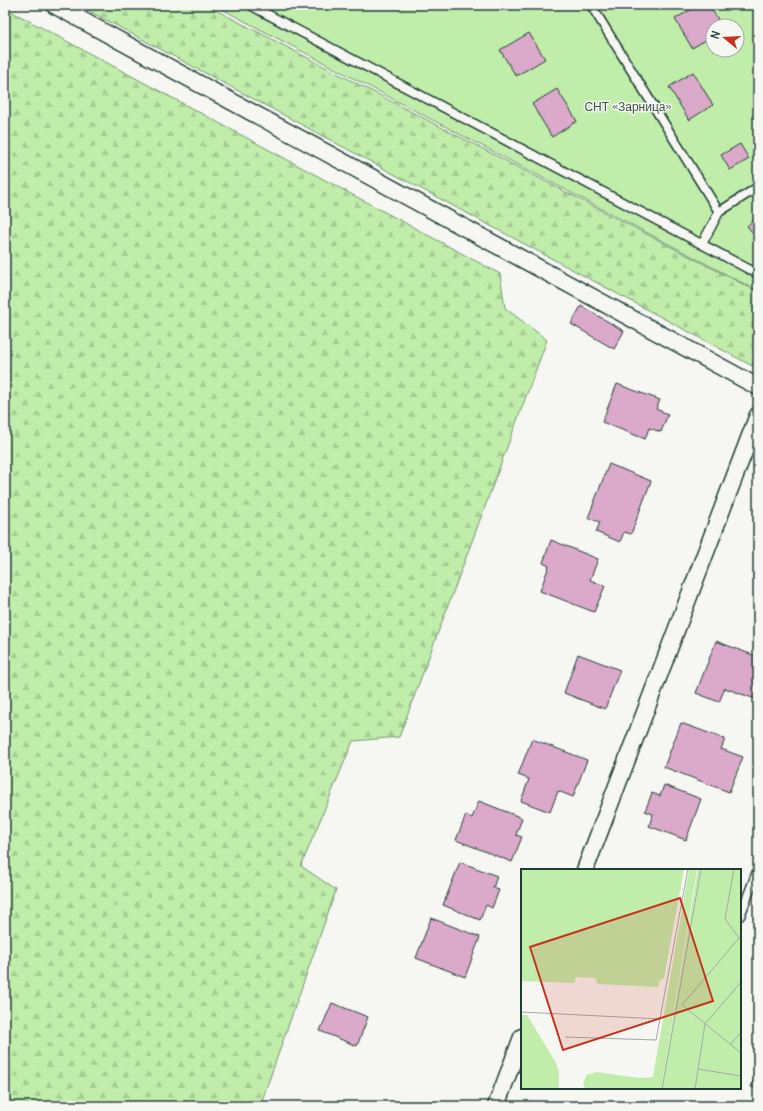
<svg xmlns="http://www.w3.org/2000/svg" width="763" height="1111" viewBox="0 0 763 1111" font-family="Delius,sans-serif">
	<defs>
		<pattern id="forest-firs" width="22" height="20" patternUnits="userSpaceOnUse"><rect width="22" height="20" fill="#c0edaa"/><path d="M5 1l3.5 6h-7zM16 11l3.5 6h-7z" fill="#a5cc93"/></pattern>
	</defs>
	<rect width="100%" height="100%" fill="#f6f6f2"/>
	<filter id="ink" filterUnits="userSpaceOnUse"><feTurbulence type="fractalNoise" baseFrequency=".025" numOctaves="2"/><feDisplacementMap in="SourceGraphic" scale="8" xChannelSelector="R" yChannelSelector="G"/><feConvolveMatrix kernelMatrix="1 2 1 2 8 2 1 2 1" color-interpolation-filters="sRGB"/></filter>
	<g filter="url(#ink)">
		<g fill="url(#forest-firs)" stroke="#70956f">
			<polygon points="78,5 206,5 758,292 758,369"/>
			<polygon points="5,8 500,274 505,308 547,340 399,737 353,741 301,866 336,890 260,1106 5,1106"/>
		</g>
		<path fill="#c0edaa" stroke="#70956f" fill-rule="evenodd" d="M 214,5 L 758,5 L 758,291 ZM 713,26 L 737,26 L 737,50 L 713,50 Z"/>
		<g fill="#dbaaca" stroke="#1f3d34">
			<polygon points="698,5 709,5 722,26 713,26 713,36 692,48 675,19"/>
			<polygon points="529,33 545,59 516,76 500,50"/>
			<polygon points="693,72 713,105 689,120 669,87"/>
			<polygon points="557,89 577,121 552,137 532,104"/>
			<polygon points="740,144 749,159 730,170 721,155"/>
			<polygon points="758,216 758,239 747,226"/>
			<polygon points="581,306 624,331 614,349 571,324"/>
			<polygon points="617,384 660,400 656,409 668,414 661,432 649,428 645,439 602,422"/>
			<polygon points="609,464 651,481 631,534 624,532 620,542 596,532 600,522 588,518"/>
			<polygon points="551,540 598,559 590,580 605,586 594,612 540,591 549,566 543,563"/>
			<polygon points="716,641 758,657 758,700 725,688 719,702 696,693"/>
			<polygon points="578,654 620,670 605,709 564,693"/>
			<polygon points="681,723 725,739 721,749 743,757 729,792 664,767"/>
			<polygon points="532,739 587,760 573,797 558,791 550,812 521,801 529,779 518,775"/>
			<polygon points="664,785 701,799 686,840 649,826 653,814 645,811 652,793 660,796"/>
			<polygon points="479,801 522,818 516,835 522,837 512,862 456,840 466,815 472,818"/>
			<polygon points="460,862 497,876 493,888 499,890 492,908 486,905 480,920 443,905"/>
			<polygon points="431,918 480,937 465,977 416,958"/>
			<polygon points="332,1003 368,1017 357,1046 320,1031"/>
			<polygon points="758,1069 758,1089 751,1087"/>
		</g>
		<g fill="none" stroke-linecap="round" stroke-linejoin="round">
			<g stroke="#1f3d34" stroke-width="11">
				<g id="service">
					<polyline points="250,5 758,274"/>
					<polyline points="591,5 719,212"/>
					<polyline points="702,244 719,212 758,187"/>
					<polyline points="740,916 758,869"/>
				</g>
			</g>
			<g stroke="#1f3d34" stroke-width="19">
				<g id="minor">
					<polyline points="54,5 758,387"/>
					<polyline points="585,870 758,415"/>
					<polyline points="496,1106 522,1037"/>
				</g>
			</g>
			<use href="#service" stroke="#f6f6f2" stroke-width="8"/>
			<use href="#minor" stroke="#f6f6f2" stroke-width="16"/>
		</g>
	</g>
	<g text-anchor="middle" stroke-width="3" stroke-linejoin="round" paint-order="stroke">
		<g font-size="12" fill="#375746" stroke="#f6f6f2">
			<text x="628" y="111">СНТ «Зарница»</text>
		</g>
	</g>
	<g transform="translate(521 869)">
		<rect width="220" height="220" fill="#f6f6f2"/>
		<path d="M 0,0 L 163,0 L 143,109 L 139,111 L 137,118 L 77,115 L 74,109 L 55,108 L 53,114 L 0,112 ZM 168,0 L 176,0 L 140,220 L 64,219 L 62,214 L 66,206 L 75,203 L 118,209 L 132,208 ZM 0,146 L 6,146 L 35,194 L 38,203 L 38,220 L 0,220 Z" fill="#c0edaa"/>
		<path d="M 177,0 L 220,0 L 220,220 L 140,220 Z" fill="#c0edaa"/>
		<path fill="none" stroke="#a0aca6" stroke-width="1" d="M 213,0 L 204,50 L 218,69 L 220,67M 160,135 L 220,184M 162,135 L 218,69M 0,143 L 139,150M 44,168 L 135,171 L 167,0M 210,175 L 220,163M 177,200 L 220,207M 141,220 L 180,0M 174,220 L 184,155 L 220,113"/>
		<path fill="#c8321e" fill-opacity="0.15" stroke="#c8321e" stroke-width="2" d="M 159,29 L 192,132 L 42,181 L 9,78 Z"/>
		<rect width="220" height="220" fill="none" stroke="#1f3d34" stroke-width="2"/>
	</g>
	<rect width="763" height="1111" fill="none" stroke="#f6f6f2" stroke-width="20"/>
	<rect x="10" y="10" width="743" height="1091" fill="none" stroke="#1f3d34" stroke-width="1.5" filter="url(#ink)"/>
	<g transform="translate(725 38) rotate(288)"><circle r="19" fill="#f6f6f2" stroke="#a0aca6"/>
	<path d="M0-3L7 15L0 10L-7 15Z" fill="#c8321e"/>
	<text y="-6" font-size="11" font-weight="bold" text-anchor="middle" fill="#1f3d34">N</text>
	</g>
</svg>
